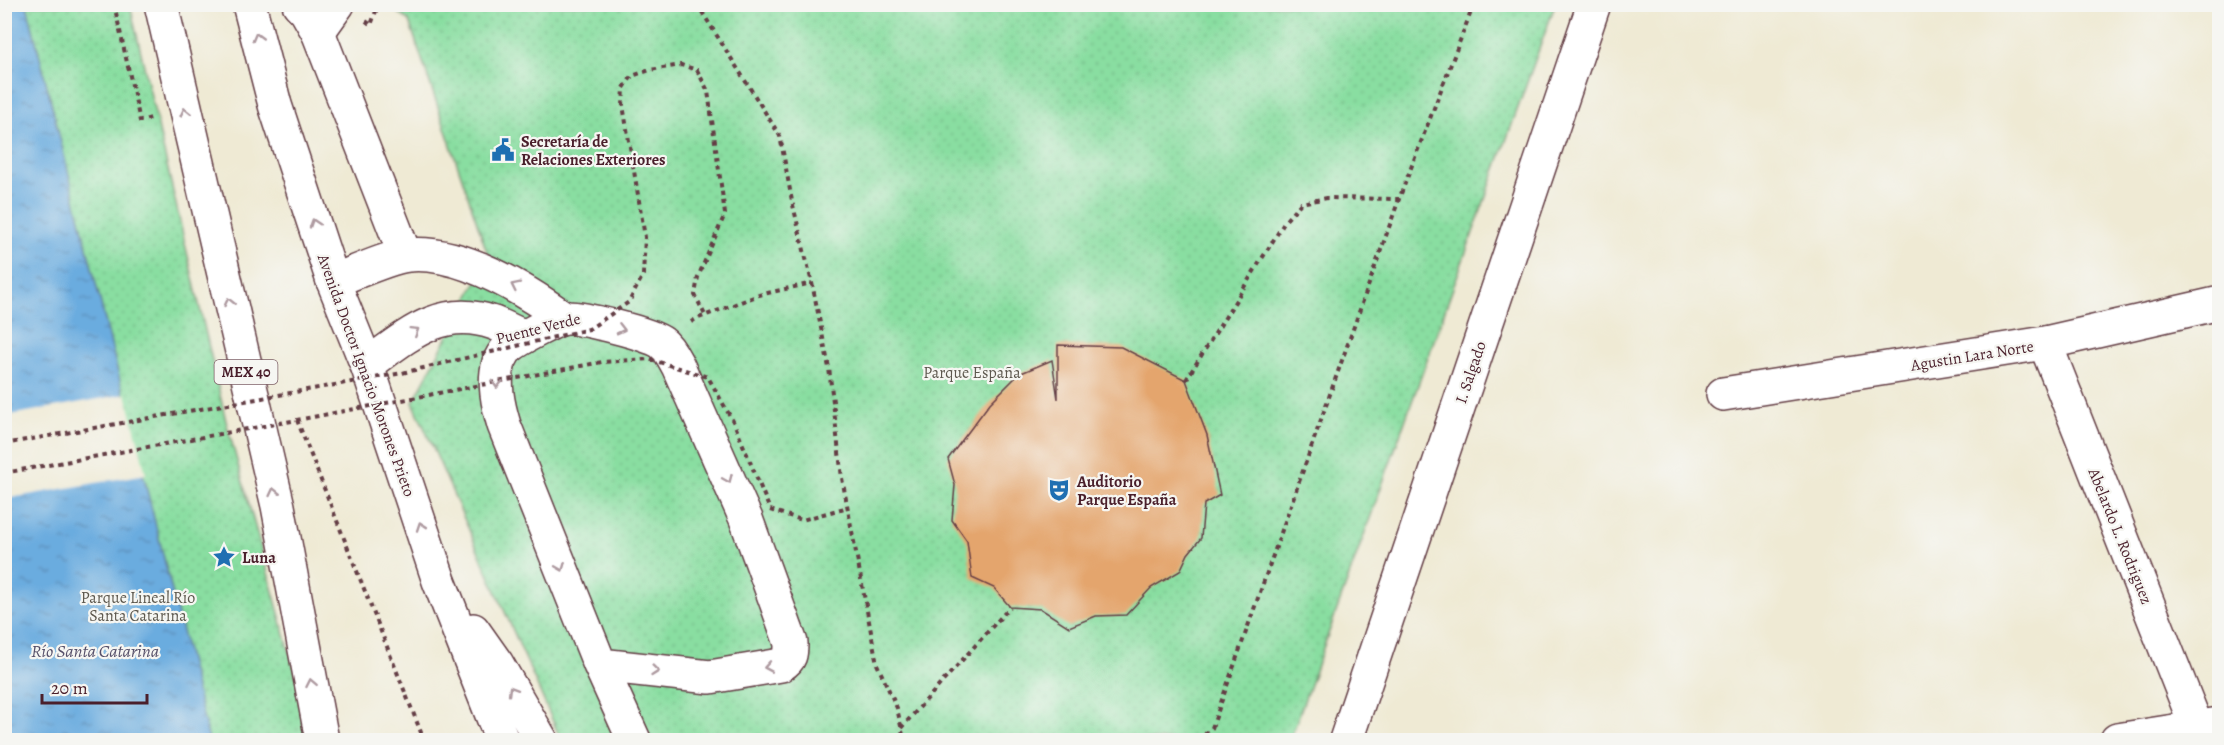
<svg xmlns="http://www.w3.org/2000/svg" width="2224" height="745" viewBox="0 0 2224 745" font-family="Alegreya,serif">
	<defs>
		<pattern id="park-dots" width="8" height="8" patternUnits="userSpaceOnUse" patternTransform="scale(1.5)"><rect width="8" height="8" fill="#89dea1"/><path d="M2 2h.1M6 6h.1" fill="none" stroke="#78be8b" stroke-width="1.8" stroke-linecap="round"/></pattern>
		<pattern id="water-ripples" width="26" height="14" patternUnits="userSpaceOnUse" patternTransform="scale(1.5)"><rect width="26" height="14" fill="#6bacdf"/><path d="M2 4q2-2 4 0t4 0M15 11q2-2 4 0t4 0" fill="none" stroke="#5a8bb5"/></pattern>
	</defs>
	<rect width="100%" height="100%" fill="#f6f6f2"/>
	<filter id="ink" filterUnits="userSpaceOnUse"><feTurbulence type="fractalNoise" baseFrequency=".0167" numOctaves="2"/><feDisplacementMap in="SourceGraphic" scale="12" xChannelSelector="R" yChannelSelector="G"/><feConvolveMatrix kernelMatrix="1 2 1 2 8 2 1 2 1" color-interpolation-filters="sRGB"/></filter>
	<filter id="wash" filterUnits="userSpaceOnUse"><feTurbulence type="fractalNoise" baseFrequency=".008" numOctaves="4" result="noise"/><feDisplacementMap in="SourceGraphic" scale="24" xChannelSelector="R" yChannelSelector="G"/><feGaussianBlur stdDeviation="1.35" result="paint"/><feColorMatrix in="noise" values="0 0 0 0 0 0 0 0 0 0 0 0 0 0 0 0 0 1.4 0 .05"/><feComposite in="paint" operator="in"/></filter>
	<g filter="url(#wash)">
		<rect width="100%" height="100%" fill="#efead4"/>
		<g fill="url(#park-dots)" stroke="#6a7e66" stroke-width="1.5">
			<polygon points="4,5 130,5 226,421 314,740 5,740"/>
			<polygon points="388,5 1555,5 1290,740 561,740 413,402 489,258 409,21"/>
		</g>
		<polygon fill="url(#water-ripples)" stroke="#5a6685" stroke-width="1.5" points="4,5 27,5 209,740 5,740"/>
		<polygon fill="#efead4" points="126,394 146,474 5,499 5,416"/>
		<g id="blocks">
			<polygon fill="#e4a56d" points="1058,345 1121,347 1186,380 1207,435 1220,495 1204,504 1201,538 1188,554 1180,571 1151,588 1126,615 1096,616 1069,627 1041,609 1010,607 994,588 972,578 967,541 952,520 955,485 948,459 990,403 1019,374 1052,360 1058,399"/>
		</g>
	</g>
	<g filter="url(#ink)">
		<use href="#blocks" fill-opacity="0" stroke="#633d44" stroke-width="1.5"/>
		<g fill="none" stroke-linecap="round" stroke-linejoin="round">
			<g stroke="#633d44" stroke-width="36">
				<g id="minor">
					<polyline points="299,4 306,11 318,32 405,255"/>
					<polyline points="318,32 338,4"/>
					<path d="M 333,281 C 352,274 389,257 408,255 C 461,250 522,288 564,318"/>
					<polyline points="2045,343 2197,728"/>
					<path d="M 367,365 C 407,336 441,304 494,323 C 504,327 514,332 524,337"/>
					<polyline points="1723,394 2045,343 2220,303"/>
					<path d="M 600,665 L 710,677 L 781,665 C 791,659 791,654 791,643 L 746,519 L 678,366 C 674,359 669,348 662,343 C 651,334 581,317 566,318 C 556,319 517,340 509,347 C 505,350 501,358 499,362 C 493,383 498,405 504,425 L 600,665 L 634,740"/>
					<polyline points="1346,740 1594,4"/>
					<polyline points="2117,740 2219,724"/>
				</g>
			</g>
			<g stroke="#633d44" stroke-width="36">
				<g id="highway">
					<polyline points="161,4 278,506 322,740"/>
					<polyline points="249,4 275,105 333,281 367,365 439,581 502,740"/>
					<polyline points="473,630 497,664 541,740"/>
				</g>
			</g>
			<g stroke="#633d44" stroke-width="4" stroke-dasharray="4.5 4.5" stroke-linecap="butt">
				<polyline points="114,4 140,121 151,118"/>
				<polyline points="697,4 780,136 792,201 812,283 829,368 842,478 877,664 897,708 904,740"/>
				<polyline points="366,21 371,25 377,8 372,5"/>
				<polyline points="691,322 696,319 759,295 812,283"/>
				<polyline points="1186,380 1286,220 1301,203 1327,198 1399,199"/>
				<polyline points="297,420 424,740"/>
				<polyline points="901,728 1010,607"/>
				<polyline points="1198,740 1212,728 1399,199 1474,4"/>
			</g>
			<use href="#minor" stroke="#fff" stroke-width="33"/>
			<use href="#highway" stroke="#fff" stroke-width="33"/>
			<g stroke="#633d44" stroke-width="4" stroke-dasharray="4.5 4.5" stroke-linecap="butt">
				<polyline points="4,444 402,373 589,329 629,302 643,275 645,237 623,105 624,88 632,76 650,70 681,65 697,70 708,91 725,214 698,277 695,295 705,315"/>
				<polyline points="4,473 297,420 602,362 649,359 708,377 734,423 770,510 802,520 848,507"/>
			</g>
		</g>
		<defs><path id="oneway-chevron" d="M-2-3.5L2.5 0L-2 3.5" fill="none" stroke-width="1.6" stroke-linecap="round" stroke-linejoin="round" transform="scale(1.5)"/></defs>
		<g stroke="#ae9aa0">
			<use href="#oneway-chevron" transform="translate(257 37) rotate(-105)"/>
			<use href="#oneway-chevron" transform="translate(185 112) rotate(-103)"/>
			<use href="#oneway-chevron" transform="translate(314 223) rotate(-108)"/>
			<use href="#oneway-chevron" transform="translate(515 286) rotate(-154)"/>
			<use href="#oneway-chevron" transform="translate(229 302) rotate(-103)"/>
			<use href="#oneway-chevron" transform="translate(621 329) rotate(14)"/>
			<use href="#oneway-chevron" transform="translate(415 331) rotate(-32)"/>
			<use href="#oneway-chevron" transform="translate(497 384) rotate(93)"/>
			<use href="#oneway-chevron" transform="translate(728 479) rotate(67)"/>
			<use href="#oneway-chevron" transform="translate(274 492) rotate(-103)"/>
			<use href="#oneway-chevron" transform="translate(421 526) rotate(-109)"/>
			<use href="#oneway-chevron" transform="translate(561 567) rotate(68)"/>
			<use href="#oneway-chevron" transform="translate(768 667) rotate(170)"/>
			<use href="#oneway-chevron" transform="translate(655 671) rotate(6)"/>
			<use href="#oneway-chevron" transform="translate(311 683) rotate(-101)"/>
			<use href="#oneway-chevron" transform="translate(512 690) rotate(-121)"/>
		</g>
	</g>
	<defs>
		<g id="civic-bare" transform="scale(1.8)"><path d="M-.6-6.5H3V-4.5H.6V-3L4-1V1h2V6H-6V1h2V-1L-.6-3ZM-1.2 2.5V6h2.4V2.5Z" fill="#1f6fb2" stroke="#f6f6f2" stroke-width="2.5" paint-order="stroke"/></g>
		<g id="theatre-bare" transform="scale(1.8)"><path d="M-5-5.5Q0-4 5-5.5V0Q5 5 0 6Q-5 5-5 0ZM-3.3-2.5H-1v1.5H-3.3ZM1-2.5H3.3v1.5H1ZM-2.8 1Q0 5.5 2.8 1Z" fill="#1f6fb2" stroke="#f6f6f2" stroke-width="2.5" paint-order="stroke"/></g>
		<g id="sight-bare" transform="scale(1.8)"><path d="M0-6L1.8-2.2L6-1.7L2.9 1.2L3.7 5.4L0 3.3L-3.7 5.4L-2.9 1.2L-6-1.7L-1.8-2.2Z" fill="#1f6fb2" stroke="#f6f6f2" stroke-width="2.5" paint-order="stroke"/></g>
	</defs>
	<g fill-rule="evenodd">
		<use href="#civic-bare" x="503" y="150"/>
		<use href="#theatre-bare" x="1059" y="490"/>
		<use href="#sight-bare" x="224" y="557"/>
	</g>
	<g text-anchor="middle" stroke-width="4.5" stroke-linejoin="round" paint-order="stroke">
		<rect fill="#f6f6f2" stroke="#7e6067" stroke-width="1.5" x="214.5" y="360" width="63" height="24" rx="4.5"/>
		<g font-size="15" font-weight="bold" fill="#4a1f2b">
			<text x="246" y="377">MEX 40</text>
		</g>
		<g font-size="16" font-weight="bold" fill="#4a1f2b" stroke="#f6f6f2" text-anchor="start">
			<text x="521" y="147">Secretaría de<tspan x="521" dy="18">Relaciones Exteriores</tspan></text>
			<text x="1077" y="487">Auditorio<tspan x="1077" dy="18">Parque España</tspan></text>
			<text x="242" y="563">Luna</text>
		</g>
		<g font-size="16" fill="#4a1f2b" stroke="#f6f6f2">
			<text transform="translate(538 328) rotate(-14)" y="6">Puente Verde</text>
			<text transform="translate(1972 355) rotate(-9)" y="6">Agustin Lara Norte</text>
			<text transform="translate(1470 372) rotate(-71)" y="6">I. Salgado</text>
			<text transform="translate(367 375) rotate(70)" y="6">Avenida Doctor Ignacio Morones Prieto</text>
			<text transform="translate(2121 536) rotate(68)" y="6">Abelardo L. Rodriguez</text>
		</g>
		<g font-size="16" fill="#5d584e" stroke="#f6f6f2">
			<text x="972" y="378">Parque España</text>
			<text x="138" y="603">Parque Lineal Río<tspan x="138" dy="18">Santa Catarina</tspan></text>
		</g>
		<g font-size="18" font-style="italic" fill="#56506a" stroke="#f6f6f2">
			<text x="95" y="657">Río Santa Catarina</text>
		</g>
	</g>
	<rect width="2224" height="745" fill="none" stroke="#f6f6f2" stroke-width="24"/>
	<path d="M42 694v9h105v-9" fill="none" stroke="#4a1f2b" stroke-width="3"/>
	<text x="51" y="694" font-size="18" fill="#4a1f2b" stroke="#f6f6f2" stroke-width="4.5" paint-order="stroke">20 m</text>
</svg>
